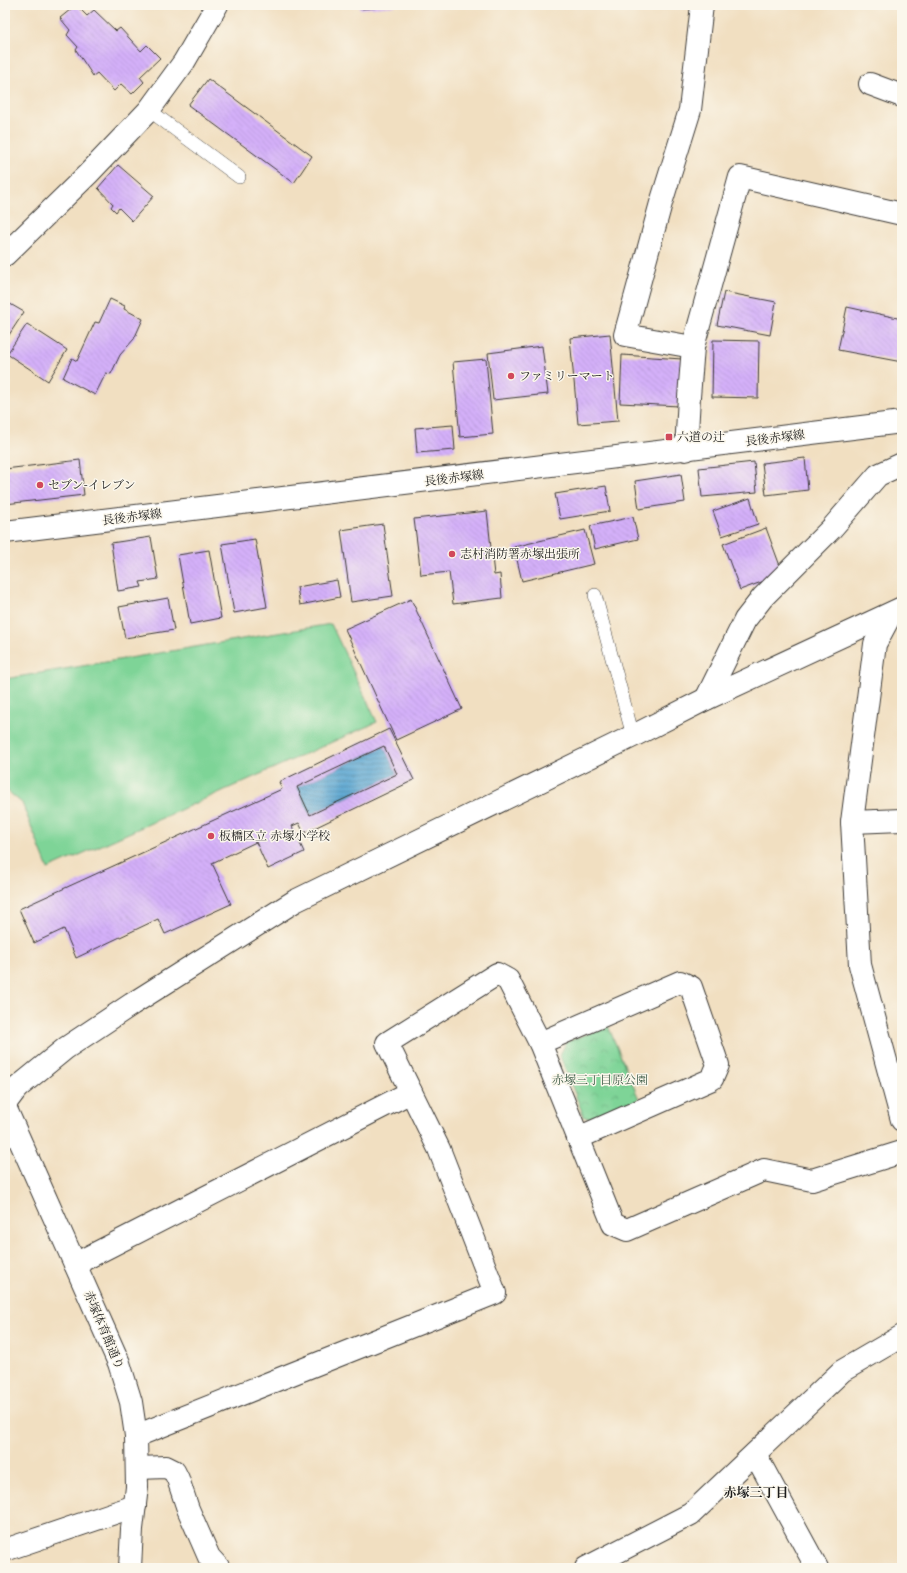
<svg xmlns="http://www.w3.org/2000/svg" width="907" height="1573" viewBox="0 0 907 1573" font-family="'Old Standard TT','Noto Serif JP',serif">
	<defs>
		<pattern id="park-crowns" width="20" height="18" patternUnits="userSpaceOnUse"><rect width="20" height="18" fill="#7ed497"/><path d="M2 6a3 3 0 1 1 6 0M12 15a3 3 0 1 1 6 0" fill="none" stroke="#6cb582"/></pattern>
		<pattern id="water-rules" width="6" height="5" patternUnits="userSpaceOnUse"><rect width="6" height="5" fill="#58a5d1"/><path d="M0 2.5h6" fill="none" stroke="#4886a9"/></pattern>
		<pattern id="building-back-hatch" width="6" height="6" patternUnits="userSpaceOnUse"><rect width="6" height="6" fill="#d4b0f9"/><path d="M-1 5l2 2M0 0l6 6M5-1l2 2" fill="none" stroke="#b597d5"/></pattern>
	</defs>
	<rect width="100%" height="100%" fill="#fbf7ec"/>
	<filter id="ink" filterUnits="userSpaceOnUse"><feTurbulence type="fractalNoise" baseFrequency=".025" numOctaves="2"/><feDisplacementMap in="SourceGraphic" scale="8" xChannelSelector="R" yChannelSelector="G"/><feConvolveMatrix kernelMatrix="1 2 1 2 8 2 1 2 1" color-interpolation-filters="sRGB"/></filter>
	<filter id="wash" filterUnits="userSpaceOnUse"><feTurbulence type="fractalNoise" baseFrequency=".012" numOctaves="4" result="noise"/><feDisplacementMap in="SourceGraphic" scale="16" xChannelSelector="R" yChannelSelector="G"/><feGaussianBlur stdDeviation="0.9" result="paint"/><feColorMatrix in="noise" values="0 0 0 0 0 0 0 0 0 0 0 0 0 0 0 0 0 1.4 0 .05"/><feComposite in="paint" operator="in"/></filter>
	<g filter="url(#wash)">
		<rect width="100%" height="100%" fill="#f1dfc1"/>
		<polygon fill="url(#park-crowns)" stroke="#4d785a" points="608,1026 639,1099 595,1119 584,1117 560,1056 566,1042"/>
		<polygon fill="#7ed497" stroke="#4d785a" points="331,624 377,722 48,869 22,803 5,789 5,679"/>
		<polygon fill="url(#water-rules)" stroke="#3a6076" points="384,746 397,774 310,815 297,787"/>
		<g id="blocks">
			<g fill="url(#building-back-hatch)" fill-rule="evenodd">
				<polygon points="76,5 87,16 94,10 116,31 120,28 141,51 147,45 160,58 140,77 144,82 132,94 121,84 114,91 97,73 93,76 76,50 78,47 67,35 70,30 60,18"/>
				<polygon points="359,5 395,5 395,6 360,9"/>
				<polygon points="208,79 312,156 294,183 188,105"/>
				<polygon points="118,165 154,196 132,221 119,208 116,212 111,207 113,204 98,188"/>
				<polygon points="724,292 776,302 770,335 717,325"/>
				<polygon points="110,299 125,306 124,309 143,319 134,339 120,355 111,374 106,373 95,395 63,378 72,358 77,361 95,322 99,323"/>
				<polygon points="5,301 24,312 5,341"/>
				<polygon points="847,307 902,319 902,362 838,350"/>
				<polygon points="27,324 67,350 48,381 7,354"/>
				<polygon points="610,334 618,421 578,424 570,338"/>
				<polygon points="713,340 759,341 758,398 712,397"/>
				<polygon points="542,346 548,394 493,400 488,353"/>
				<polygon points="622,355 682,359 679,406 620,403"/>
				<polygon points="486,359 493,434 460,437 453,362"/>
				<polygon points="453,425 455,450 417,453 415,428"/>
				<polygon points="805,458 808,490 766,495 762,463"/>
				<polygon points="80,460 84,495 5,504 5,469"/>
				<polygon points="754,462 757,492 702,497 699,468"/>
				<polygon points="681,474 685,502 639,509 635,481"/>
				<polygon points="606,486 610,511 560,519 555,494"/>
				<polygon points="750,498 758,524 722,536 713,511"/>
				<polygon points="487,511 494,575 500,574 502,598 453,604 449,572 421,575 414,519"/>
				<polygon points="633,517 638,539 595,549 590,526"/>
				<polygon points="383,524 393,596 351,602 341,530"/>
				<polygon points="766,528 783,574 740,590 723,544"/>
				<polygon points="585,530 594,564 522,581 514,547"/>
				<polygon points="151,537 158,579 140,582 142,587 118,591 111,543"/>
				<polygon points="255,539 267,607 234,613 222,544"/>
				<polygon points="209,550 221,618 190,624 178,555"/>
				<polygon points="337,580 340,597 300,605 297,587"/>
				<polygon points="168,598 174,630 125,638 119,607"/>
				<polygon points="411,599 462,709 396,740 345,629"/>
				<path d="M 389,729 L 414,780 L 304,833 L 299,823 L 292,826 L 304,852 L 268,869 L 256,842 L 212,863 L 231,904 L 165,934 L 158,919 L 76,958 L 64,929 L 34,943 L 19,909 L 282,789 L 279,782 ZM 384,746 L 397,774 L 310,815 L 297,787 Z"/>
			</g>
		</g>
	</g>
	<g filter="url(#ink)">
		<use href="#blocks" fill-opacity="0" stroke="#3c3935" stroke-width="1"/>
		<g fill="none" stroke-linecap="round" stroke-linejoin="round">
			<g stroke="#3c3935" stroke-width="14">
				<g id="service">
					<polyline points="149,110 239,177"/>
					<polyline points="595,595 633,736"/>
				</g>
			</g>
			<g stroke="#3c3935" stroke-width="24">
				<g id="minor">
					<polyline points="870,84 902,96"/>
					<polyline points="5,255 88,174 149,110 184,62 217,5"/>
					<polyline points="693,347 625,335 661,203 690,110 702,5"/>
					<polyline points="686,450 689,397 693,347 740,177 902,214"/>
					<polyline points="891,614 875,644 852,822 860,965 902,1120"/>
					<polyline points="706,699 745,620 763,597 832,528 878,475 902,464"/>
					<polyline points="852,822 902,820"/>
					<polyline points="540,1043 680,982 691,987 718,1065 712,1079 578,1138"/>
					<polyline points="5,1104 17,1088 66,1048 132,1004 295,901 633,736 706,699 902,608"/>
					<polyline points="75,1264 411,1092"/>
					<polyline points="136,1436 495,1293 439,1149 387,1043 497,974 508,980 540,1043 613,1224 627,1230 764,1170 812,1180 902,1152"/>
					<polyline points="755,1454 817,1568"/>
					<polyline points="138,1468 166,1467 174,1471 178,1479 188,1509 209,1557 219,1568"/>
					<polyline points="5,1550 135,1506"/>
				</g>
			</g>
			<g stroke="#3c3935" stroke-width="24">
				<g id="tertiary">
					<polyline points="5,1107 119,1363 131,1402 136,1436 137,1487 132,1529 130,1568"/>
					<polyline points="586,1568 691,1514 842,1371 902,1336"/>
				</g>
			</g>
			<g stroke="#3c3935" stroke-width="24">
				<polyline id="secondary" points="5,532 902,422"/>
			</g>
			<use href="#service" stroke="#fff" stroke-width="13"/>
			<use href="#minor" stroke="#fff" stroke-width="22"/>
			<use href="#tertiary" stroke="#fff" stroke-width="22"/>
			<use href="#secondary" stroke="#fff" stroke-width="22"/>
		</g>
	</g>
	<g fill="#d1495b" stroke="#fbf7ec" stroke-width="1.5">
		<circle cx="511" cy="376" r="4"/>
		<rect x="665" y="433" width="8" height="8" rx="2"/>
		<circle cx="40" cy="485" r="4"/>
		<circle cx="452" cy="554" r="4"/>
		<circle cx="211" cy="836" r="4"/>
	</g>
	<g text-anchor="middle" stroke-width="3" stroke-linejoin="round" paint-order="stroke">
		<g font-size="12" fill="#1c1c1c" stroke="#fbf7ec" text-anchor="start">
			<text x="519" y="380">ファミリーマート</text>
			<text x="677" y="441">六道の辻</text>
			<text x="48" y="489">セブン-イレブン</text>
			<text x="460" y="558">志村消防署赤塚出張所</text>
			<text x="219" y="840">板橋区立 赤塚小学校</text>
		</g>
		<g font-size="12" fill="#1c1c1c" stroke="#fbf7ec">
			<text transform="translate(775 438) rotate(-7)" y="4">長後赤塚線</text>
			<text transform="translate(454 478) rotate(-7)" y="4">長後赤塚線</text>
			<text transform="translate(132 517) rotate(-7)" y="4">長後赤塚線</text>
			<text transform="translate(104 1330) rotate(67)" y="4">赤塚体育館通り</text>
		</g>
		<g font-size="12" fill="#3e5c47" stroke="#fbf7ec">
			<text x="600" y="1084">赤塚三丁目原公園</text>
		</g>
		<g font-size="13" font-weight="bold" fill="#1c1c1c" stroke="#fbf7ec">
			<text x="756" y="1497">赤塚三丁目</text>
		</g>
	</g>
	<rect width="907" height="1573" fill="none" stroke="#fbf7ec" stroke-width="20"/>
</svg>
